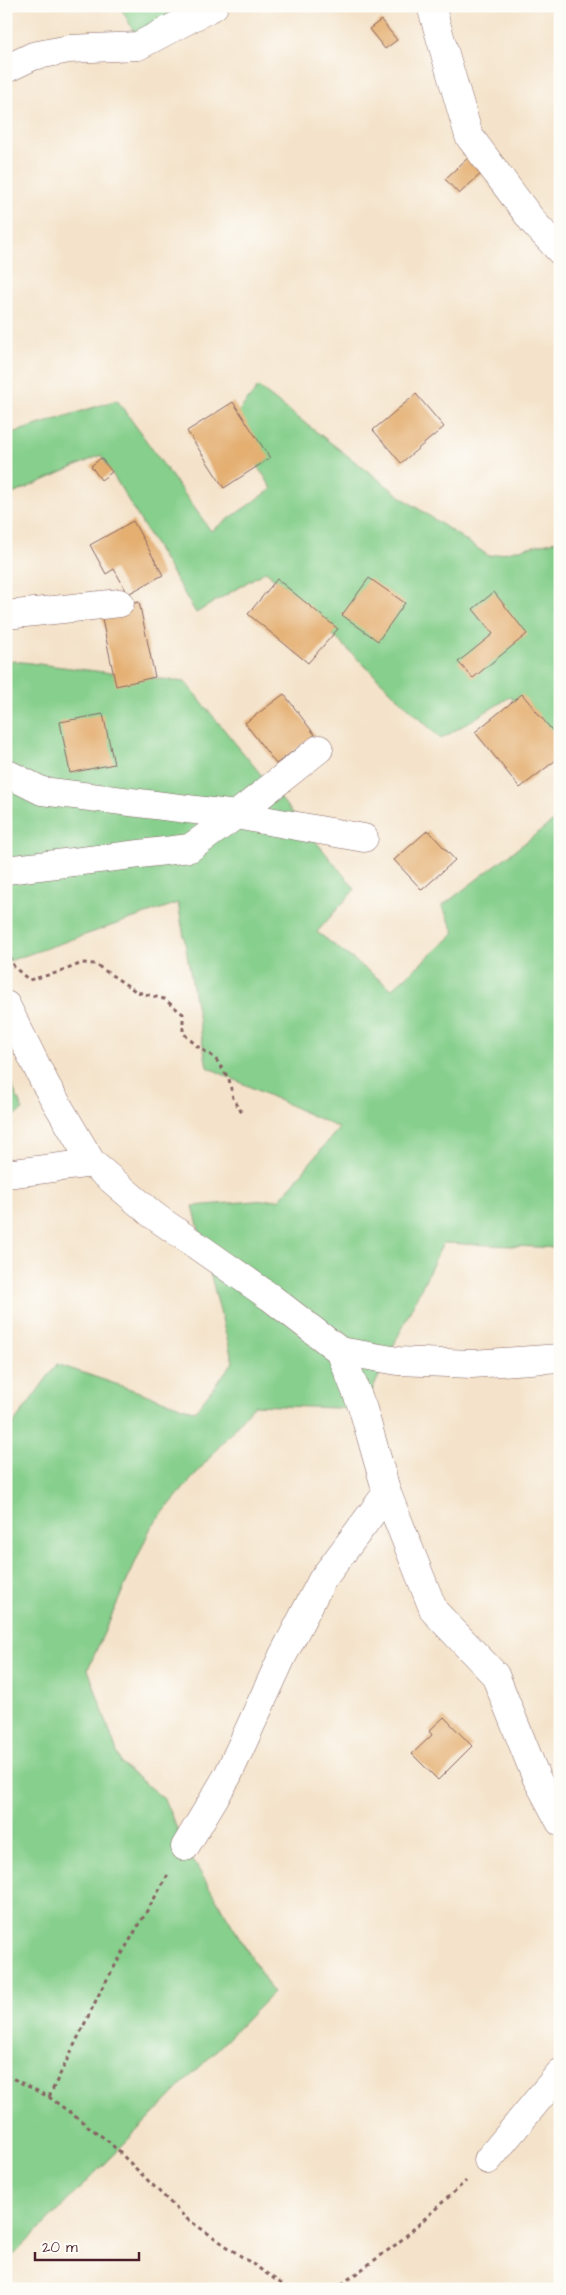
<svg xmlns="http://www.w3.org/2000/svg" width="566" height="2295" viewBox="0 0 566 2295" font-family="'Architects Daughter',sans-serif">
	<rect width="100%" height="100%" fill="#fdfcf7"/>
	<filter id="ink" filterUnits="userSpaceOnUse"><feTurbulence type="fractalNoise" baseFrequency=".02" numOctaves="2"/><feDisplacementMap in="SourceGraphic" scale="10" xChannelSelector="R" yChannelSelector="G"/><feConvolveMatrix kernelMatrix="1 2 1 2 8 2 1 2 1" color-interpolation-filters="sRGB"/></filter>
	<filter id="wash" filterUnits="userSpaceOnUse"><feTurbulence type="fractalNoise" baseFrequency=".0096" numOctaves="4" result="noise"/><feDisplacementMap in="SourceGraphic" scale="20" xChannelSelector="R" yChannelSelector="G"/><feGaussianBlur stdDeviation="1.12" result="paint"/><feColorMatrix in="noise" values="0 0 0 0 0 0 0 0 0 0 0 0 0 0 0 0 0 1.4 0 .05"/><feComposite in="paint" operator="in"/></filter>
	<g filter="url(#wash)">
		<rect width="100%" height="100%" fill="#f4e3ca"/>
		<g fill="#86cf8c" stroke="#68775c">
			<polygon points="120,6 204,6 145,53"/>
			<polygon points="258,387 404,499 489,556 560,540 560,740 510,697 441,739 266,571 196,613 101,455 6,497 6,435 117,400 211,531 272,489 231,421"/>
			<polygon points="6,660 185,682 355,889 317,932 392,989 455,933 442,906 560,816 560,1248 443,1243 363,1409 254,1405 151,1527 88,1669 121,1764 164,1799 185,1847 273,1993 6,2263 6,1434 57,1364 195,1411 233,1362 193,1206 280,1199 339,1128 207,1067 178,903 6,962"/>
			<polygon points="6,1073 23,1110 6,1121"/>
		</g>
		<g id="blocks">
			<g fill="#e4af71">
				<polygon points="381,20 397,40 385,49 369,29"/>
				<polygon points="471,155 485,170 459,194 445,179"/>
				<polygon points="416,394 444,427 401,463 373,430"/>
				<polygon points="233,402 270,458 224,488 187,431"/>
				<polygon points="101,458 112,472 101,480 91,466"/>
				<polygon points="133,521 163,575 128,594 114,569 106,574 90,545"/>
				<polygon points="369,578 405,603 378,641 342,615"/>
				<polygon points="277,579 338,629 308,663 248,614"/>
				<polygon points="494,592 527,634 473,678 458,662 493,634 473,609"/>
				<polygon points="139,602 155,677 116,686 100,610"/>
				<polygon points="284,694 315,735 276,764 245,723"/>
				<polygon points="522,694 560,740 560,757 520,788 475,732"/>
				<polygon points="103,714 114,764 70,773 60,722"/>
				<polygon points="428,830 455,860 422,890 394,860"/>
				<polygon points="444,1717 472,1746 438,1780 412,1754 432,1735 429,1731"/>
			</g>
		</g>
	</g>
	<g filter="url(#ink)">
		<use href="#blocks" fill-opacity="0" stroke="#866463" stroke-width="1"/>
		<g fill="none" stroke-linecap="round" stroke-linejoin="round">
			<g stroke="#866463" stroke-width="29">
				<g id="street">
					<polyline points="431,6 469,136 534,223 560,251"/>
					<polyline points="6,69 33,56 69,49 138,46 214,6"/>
					<polyline points="6,615 120,603"/>
					<polyline points="6,773 42,791 236,815 364,838"/>
					<polyline points="6,870 190,848 236,815 319,749"/>
					<polyline points="6,1005 46,1085 92,1163 153,1215 270,1297 340,1351 398,1361 472,1364 560,1358"/>
					<polyline points="6,1174 92,1163"/>
					<polyline points="340,1351 363,1409 387,1493 434,1611 495,1675 536,1777 560,1822"/>
					<polyline points="185,1847 228,1775 282,1657 322,1580 387,1493"/>
					<polyline points="488,2160 560,2073"/>
				</g>
			</g>
			<g stroke="#866463" stroke-width="3" stroke-dasharray="4 4" stroke-linecap="butt">
				<polyline points="6,949 14,967 29,980 60,972 82,963 95,964 137,992 164,999 183,1014 183,1033 197,1046 215,1058 229,1079 233,1098 242,1113"/>
				<polyline points="6,2075 49,2097 108,2141 187,2219 289,2289"/>
				<polyline points="49,2097 102,1988 169,1873"/>
				<polyline points="335,2289 398,2243 466,2181"/>
			</g>
			<use href="#street" stroke="#fff" stroke-width="28"/>
		</g>
	</g>
	<rect width="566" height="2295" fill="none" stroke="#fdfcf7" stroke-width="25"/>
	<path d="M35 2252v8h104v-8" fill="none" stroke="#4a1f2b" stroke-width="2.5"/>
	<text x="42" y="2252" font-size="15" fill="#4a1f2b" stroke="#fdfcf7" stroke-width="4" paint-order="stroke">20 m</text>
</svg>
